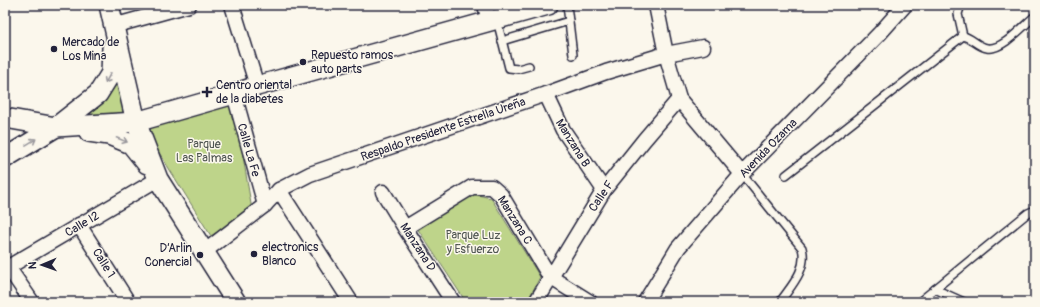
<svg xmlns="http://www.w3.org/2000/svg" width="1040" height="307" viewBox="0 0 1040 307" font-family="Pangolin,sans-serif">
	<rect width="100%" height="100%" fill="#fbf7ec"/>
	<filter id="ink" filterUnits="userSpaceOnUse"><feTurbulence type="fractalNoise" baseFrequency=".025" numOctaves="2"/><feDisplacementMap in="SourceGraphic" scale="8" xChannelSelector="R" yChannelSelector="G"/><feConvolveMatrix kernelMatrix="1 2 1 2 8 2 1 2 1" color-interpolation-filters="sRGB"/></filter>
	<g filter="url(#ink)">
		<g fill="#bed48a" stroke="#707b62">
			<polygon points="117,78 129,115 82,118"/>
			<polygon points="234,103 252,210 211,236 150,138 146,128"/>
			<polygon points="473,194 491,198 540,277 527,302 466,302 417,228"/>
		</g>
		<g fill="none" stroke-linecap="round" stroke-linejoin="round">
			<g stroke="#22223b" stroke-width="10">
				<g id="lane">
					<polyline points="567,5 573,55"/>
					<polyline points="961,5 958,14 963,36"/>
					<polyline points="497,20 509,68 518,69 529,66"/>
					<path d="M 963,36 C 972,38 978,47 987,48 C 1002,51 1024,25 1035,16"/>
					<polyline points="502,41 569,21"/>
					<path d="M 742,174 L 802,248 C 808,269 791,286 780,302"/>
					<polyline points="786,175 963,36"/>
					<polyline points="935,289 964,302"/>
					<polyline points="919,302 1028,213 1035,210"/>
				</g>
			</g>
			<g stroke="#22223b" stroke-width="17">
				<g id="street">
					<polyline points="232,5 257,86"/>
					<polyline points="485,5 489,22"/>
					<polyline points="656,5 666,54 679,99 742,174"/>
					<polyline points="113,26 189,5"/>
					<polyline points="234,94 265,205"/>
					<polyline points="546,94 563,130 604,190"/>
					<polyline points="279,190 351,302"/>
					<polyline points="383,192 405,228 453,302"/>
					<polyline points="79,225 128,302"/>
					<polyline points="405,228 472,187 492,187 501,195 550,277 590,302"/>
					<polyline points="204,252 265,205 279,190 310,174 546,94 606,72 666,54 703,47"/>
					<polyline points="8,267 32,302"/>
					<polyline points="5,269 158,179"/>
					<polyline points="536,302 604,190 644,140 679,99"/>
					<polyline points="645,302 678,248 742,174 880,33 905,5"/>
				</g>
			</g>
			<g stroke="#22223b" stroke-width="22">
				<g id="secondary">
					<polyline points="109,5 136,122 158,179 236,302"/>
					<polyline points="5,118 56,127 136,122 234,94 257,86 548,5"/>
					<polyline points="89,132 109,135 131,144 147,164"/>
					<polyline points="5,158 56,127 98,94 111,73 112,48"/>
				</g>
			</g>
			<use href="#lane" stroke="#fbf7ec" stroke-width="7"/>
			<use href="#street" stroke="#fbf7ec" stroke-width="14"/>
			<use href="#secondary" stroke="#fbf7ec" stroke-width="19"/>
		</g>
		<defs><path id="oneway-shaft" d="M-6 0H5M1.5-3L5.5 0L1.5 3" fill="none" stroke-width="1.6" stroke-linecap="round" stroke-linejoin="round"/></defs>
		<g stroke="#99979c">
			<use href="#oneway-shaft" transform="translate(108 78) rotate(119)"/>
			<use href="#oneway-shaft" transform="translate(122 140) rotate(22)"/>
			<use href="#oneway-shaft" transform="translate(31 142) rotate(-31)"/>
		</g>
	</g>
	<g fill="#22223b" stroke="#fbf7ec" stroke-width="1.5">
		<circle cx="54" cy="49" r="4"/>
		<circle cx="303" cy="62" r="4"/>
		<path d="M205 86h4v4h4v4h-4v4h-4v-4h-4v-4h4z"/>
		<circle cx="254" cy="254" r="4"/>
		<circle cx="200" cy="255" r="4"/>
	</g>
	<g text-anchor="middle" stroke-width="3" stroke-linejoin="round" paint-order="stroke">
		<g font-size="12" fill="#22223b" stroke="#fbf7ec" text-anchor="start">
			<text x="62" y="46">Mercado de<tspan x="62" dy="14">Los Mina</tspan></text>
			<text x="311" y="59">Repuesto ramos<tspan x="311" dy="14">auto parts</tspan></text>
			<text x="216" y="89">Centro oriental<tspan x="216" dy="14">de la diabetes</tspan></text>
			<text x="262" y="251">electronics<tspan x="262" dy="14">Blanco</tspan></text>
			<text x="192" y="252" text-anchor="end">D’Arlin<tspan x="192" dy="14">Conercial</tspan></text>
		</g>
		<g font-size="12" fill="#22223b" stroke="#fbf7ec">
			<text transform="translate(443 129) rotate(-19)" y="4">Respaldo Presidente Estrella Ureña</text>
			<text transform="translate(573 143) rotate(58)" y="4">Manzana B</text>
			<text transform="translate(768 148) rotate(-46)" y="4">Avenida Ozama</text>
			<text transform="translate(249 150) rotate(74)" y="4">Calle La Fe</text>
			<text transform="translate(601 196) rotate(-56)" y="4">Calle F</text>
			<text transform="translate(515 220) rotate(58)" y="4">Manzana C</text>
			<text transform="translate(82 224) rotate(-31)" y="4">Calle I2</text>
			<text transform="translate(418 247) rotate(57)" y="4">Manzana D</text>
			<text transform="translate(104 263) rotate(58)" y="4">Calle 1</text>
		</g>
		<g font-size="12" fill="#515753" stroke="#fbf7ec">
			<text x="204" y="148">Parque<tspan x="204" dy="14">Las Palmas</tspan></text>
			<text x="473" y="239">Parque Luz<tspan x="473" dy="14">y Esfuerzo</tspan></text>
		</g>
	</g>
	<rect width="1040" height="307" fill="none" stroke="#fbf7ec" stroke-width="20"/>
	<rect x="10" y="10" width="1020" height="287" fill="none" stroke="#22223b" stroke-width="1.5" filter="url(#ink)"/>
	<g transform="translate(42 265) rotate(268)" stroke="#fbf7ec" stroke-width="3" paint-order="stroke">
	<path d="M0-3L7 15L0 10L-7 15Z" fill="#22223b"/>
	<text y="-6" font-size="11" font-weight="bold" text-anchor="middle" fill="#22223b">N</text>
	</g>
</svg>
